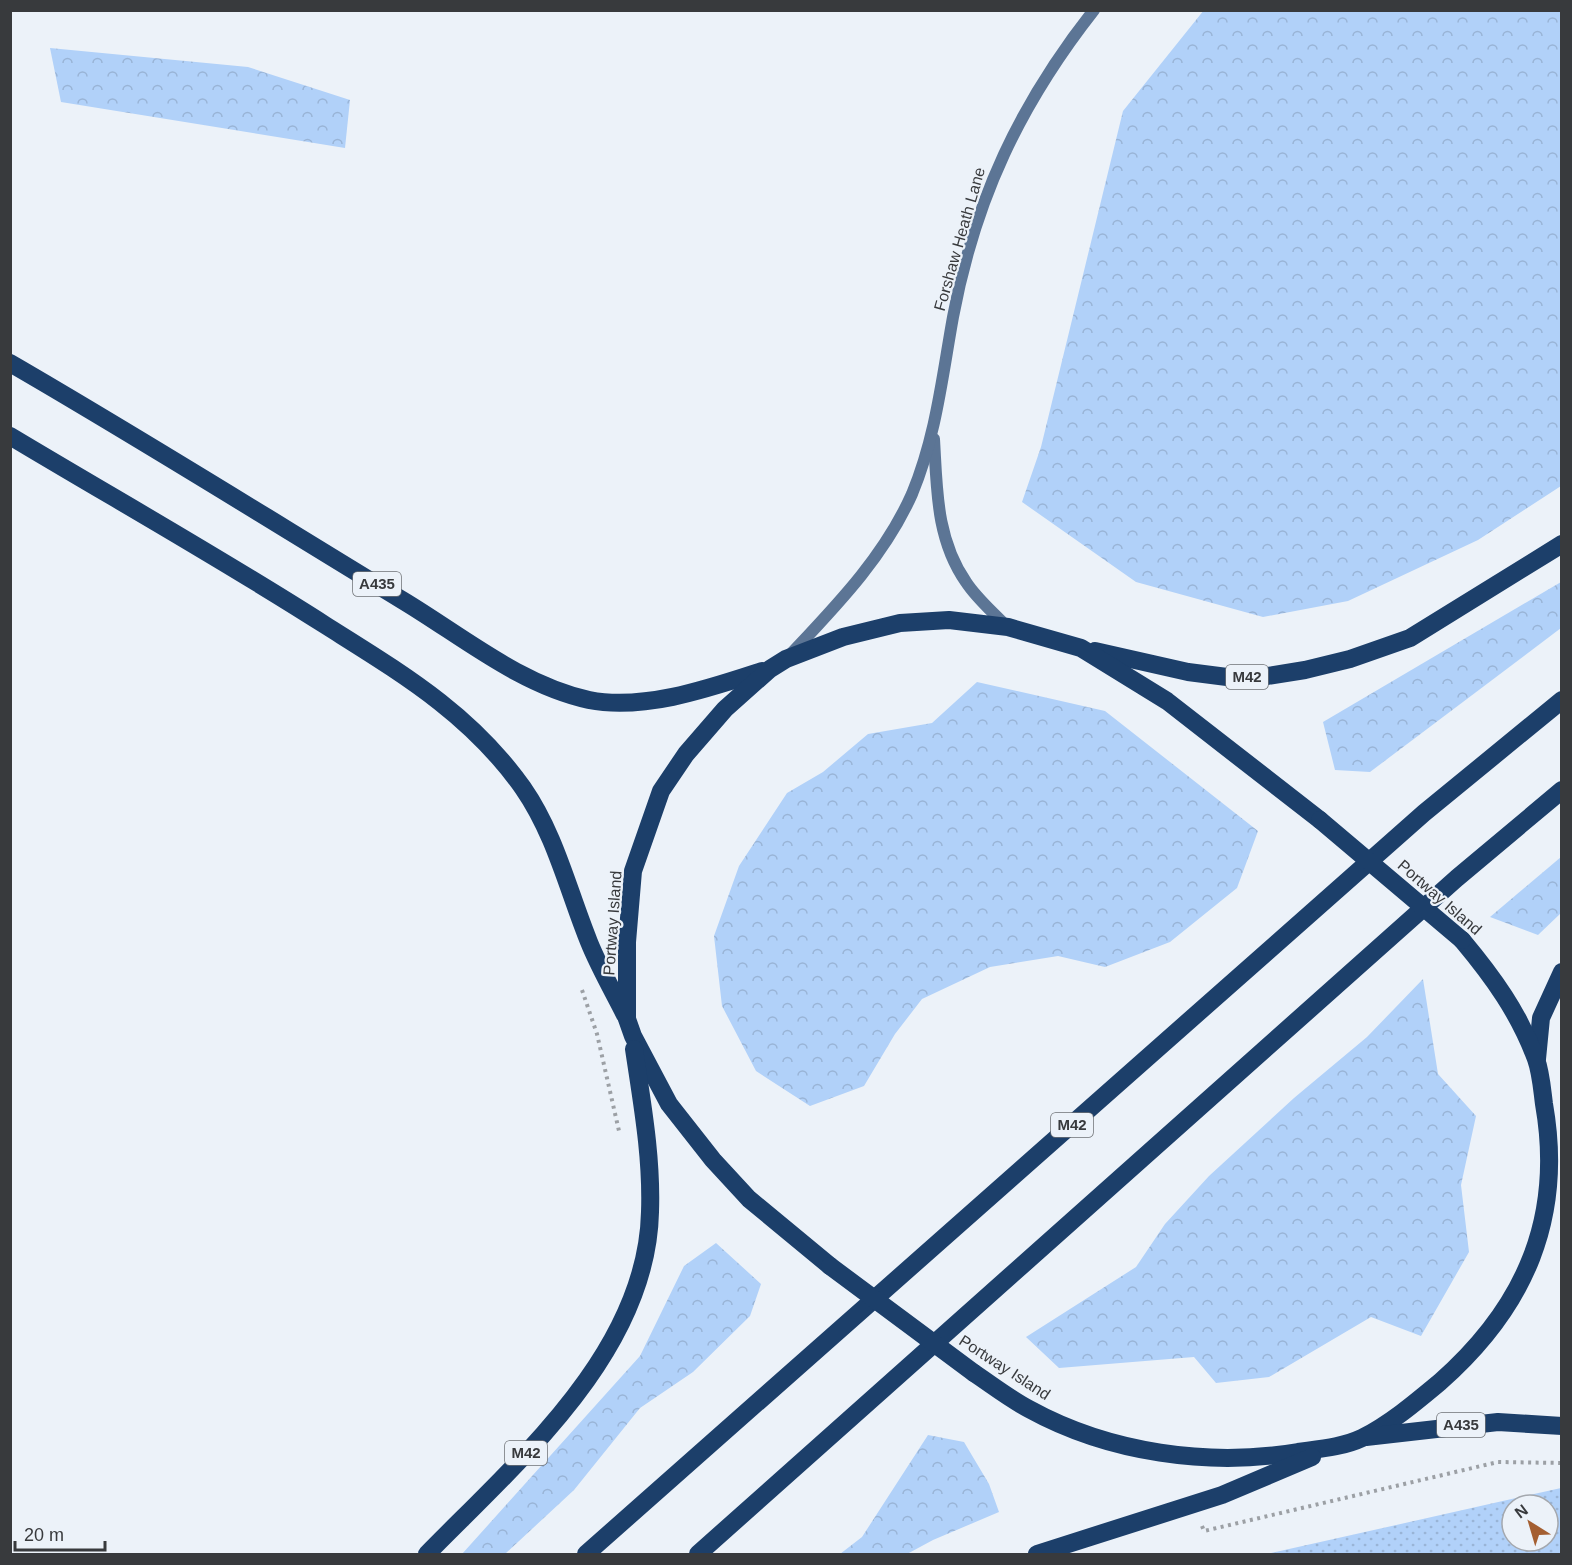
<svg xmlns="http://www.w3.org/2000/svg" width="1572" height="1565" viewBox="0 0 1572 1565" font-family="Arial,sans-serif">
	<defs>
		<pattern id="grass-dots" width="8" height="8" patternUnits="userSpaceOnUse" patternTransform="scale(1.5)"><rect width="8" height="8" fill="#b1d1f9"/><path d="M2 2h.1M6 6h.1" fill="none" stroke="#99b4d6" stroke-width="1.8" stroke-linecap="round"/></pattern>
		<pattern id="forest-crowns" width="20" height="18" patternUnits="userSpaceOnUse" patternTransform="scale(1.5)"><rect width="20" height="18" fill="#b1d1f9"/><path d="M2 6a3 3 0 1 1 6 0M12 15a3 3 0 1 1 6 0" fill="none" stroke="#99b4d6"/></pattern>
	</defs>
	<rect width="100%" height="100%" fill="#ecf2f9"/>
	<path fill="url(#grass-dots)" fill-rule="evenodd" d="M 1561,1488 L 1561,1554 L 1267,1554 ZM 1512,1505 L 1548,1505 L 1548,1541 L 1512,1541 Z"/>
	<g fill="url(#forest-crowns)">
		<polygon points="1204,10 1561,11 1561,486 1478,540 1348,601 1263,617 1136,582 1022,502 1041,447 1123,111"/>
		<polygon points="50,48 248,67 350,100 345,148 61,102"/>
		<polygon points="1561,582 1561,628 1370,772 1335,770 1323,722"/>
		<polygon points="977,682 1105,711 1258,831 1237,888 1170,942 1105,967 1058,956 990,967 922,999 895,1034 864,1086 810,1106 756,1071 722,1006 714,936 739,866 787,793 823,772 868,734 932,723"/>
		<polygon points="1561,857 1561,913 1538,935 1490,917"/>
		<polygon points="1423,979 1438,1074 1476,1116 1461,1185 1469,1252 1421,1336 1371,1317 1269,1377 1216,1383 1194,1357 1059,1368 1026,1337 1136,1267 1165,1224 1209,1176 1294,1098 1367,1037"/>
		<polygon points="716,1243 761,1284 750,1316 693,1372 640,1408 574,1490 505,1554 462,1554 640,1356 684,1266"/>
		<polygon points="928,1435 964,1442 989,1484 999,1512 933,1540 907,1554 840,1554 862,1537"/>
	</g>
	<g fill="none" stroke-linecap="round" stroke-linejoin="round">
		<g stroke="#9ca0a5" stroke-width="4" stroke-dasharray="3 4.5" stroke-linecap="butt">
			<polyline points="582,990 597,1034 619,1131"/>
			<polyline points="1202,1526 1204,1531 1498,1462 1562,1463"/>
		</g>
		<g stroke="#5c7595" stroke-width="12">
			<path d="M 934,439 C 937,489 936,539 966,582 C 977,599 994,613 1007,627"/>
			<path d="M 789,656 C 836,606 884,557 912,494 C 936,436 942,378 953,317 C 975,199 1020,104 1094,10"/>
		</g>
		<g stroke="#1c3f6a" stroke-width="18">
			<path d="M 10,363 C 143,440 272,521 402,600 C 462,636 520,685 589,700 C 644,711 710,688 762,671"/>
			<path d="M 10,436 C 115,499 222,559 325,625 C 401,673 470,713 523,788 C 555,834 568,890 589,942 C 599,967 613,991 625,1015"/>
			<polyline points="1095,651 1188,672 1227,677 1261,677 1305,670 1350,659 1410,638 1562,544"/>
			<polyline points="1537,1059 1541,1018 1562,972"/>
			<polyline points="830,1266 749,1199 713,1160 669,1104 633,1036 627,1019 627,942 633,871 661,791 686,754 725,709 770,669 786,659 843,637 900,623 949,620 1008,627 1081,648 1167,701 1320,820"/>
			<path d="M 974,1373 C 992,1385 1010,1399 1029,1409 C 1109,1453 1209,1467 1298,1452 C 1319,1449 1343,1447 1362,1438 C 1390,1424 1416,1402 1440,1382 C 1525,1307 1564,1218 1544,1104 C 1542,1089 1541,1073 1536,1059 C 1519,1013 1493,977 1462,940"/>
			<polyline points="1366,1437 1498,1422 1562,1426"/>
			<path d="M 427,1554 C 517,1462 647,1352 650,1212 C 652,1157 642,1103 634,1049"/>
			<polyline points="586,1554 1424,813 1562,700"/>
			<polyline points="698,1554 1457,878 1562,790"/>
			<polyline points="1037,1554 1222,1495 1312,1457"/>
		</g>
		<g stroke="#1c3f6a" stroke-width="18">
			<polyline points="1320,820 1462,940"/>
			<polyline points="830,1266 974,1373"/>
		</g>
	</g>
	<g text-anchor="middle" stroke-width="4.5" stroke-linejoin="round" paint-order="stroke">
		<g fill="#ecf2f9" stroke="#6e7175" stroke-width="1.5">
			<rect x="353" y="572" width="48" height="24" rx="4.5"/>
			<rect x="1226" y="665" width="42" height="24" rx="4.5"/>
			<rect x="1051" y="1113" width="42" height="24" rx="4.5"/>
			<rect x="1437" y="1413" width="48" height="24" rx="4.5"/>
			<rect x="505" y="1441" width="42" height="24" rx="4.5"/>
		</g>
		<g font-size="15" font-weight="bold" fill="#383a3d">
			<text x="377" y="589">A435</text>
			<text x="1247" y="682">M42</text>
			<text x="1072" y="1130">M42</text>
			<text x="1461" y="1430">A435</text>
			<text x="526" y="1458">M42</text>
		</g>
		<g font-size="16" fill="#383a3d" stroke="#ecf2f9">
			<text transform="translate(959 239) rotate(-74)" y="6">Forshaw Heath Lane</text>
			<text transform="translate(1440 897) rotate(41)" y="6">Portway Island</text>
			<text transform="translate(612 923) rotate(-86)" y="6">Portway Island</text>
			<text transform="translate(1005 1367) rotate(33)" y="6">Portway Island</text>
		</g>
	</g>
	<rect width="1572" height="1565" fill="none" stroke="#383a3d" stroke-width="24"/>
	<g transform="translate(1530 1523) rotate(323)"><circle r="28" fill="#ecf2f9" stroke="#a4a8ae" stroke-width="1.5"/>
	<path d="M0-4.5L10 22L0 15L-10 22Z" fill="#a45f32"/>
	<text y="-9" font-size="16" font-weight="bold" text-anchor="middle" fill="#383a3d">N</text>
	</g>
	<path d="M15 1541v9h90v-9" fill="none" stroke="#383a3d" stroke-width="3"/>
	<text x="24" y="1541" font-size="18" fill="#383a3d" stroke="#ecf2f9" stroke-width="4.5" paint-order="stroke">20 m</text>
</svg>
